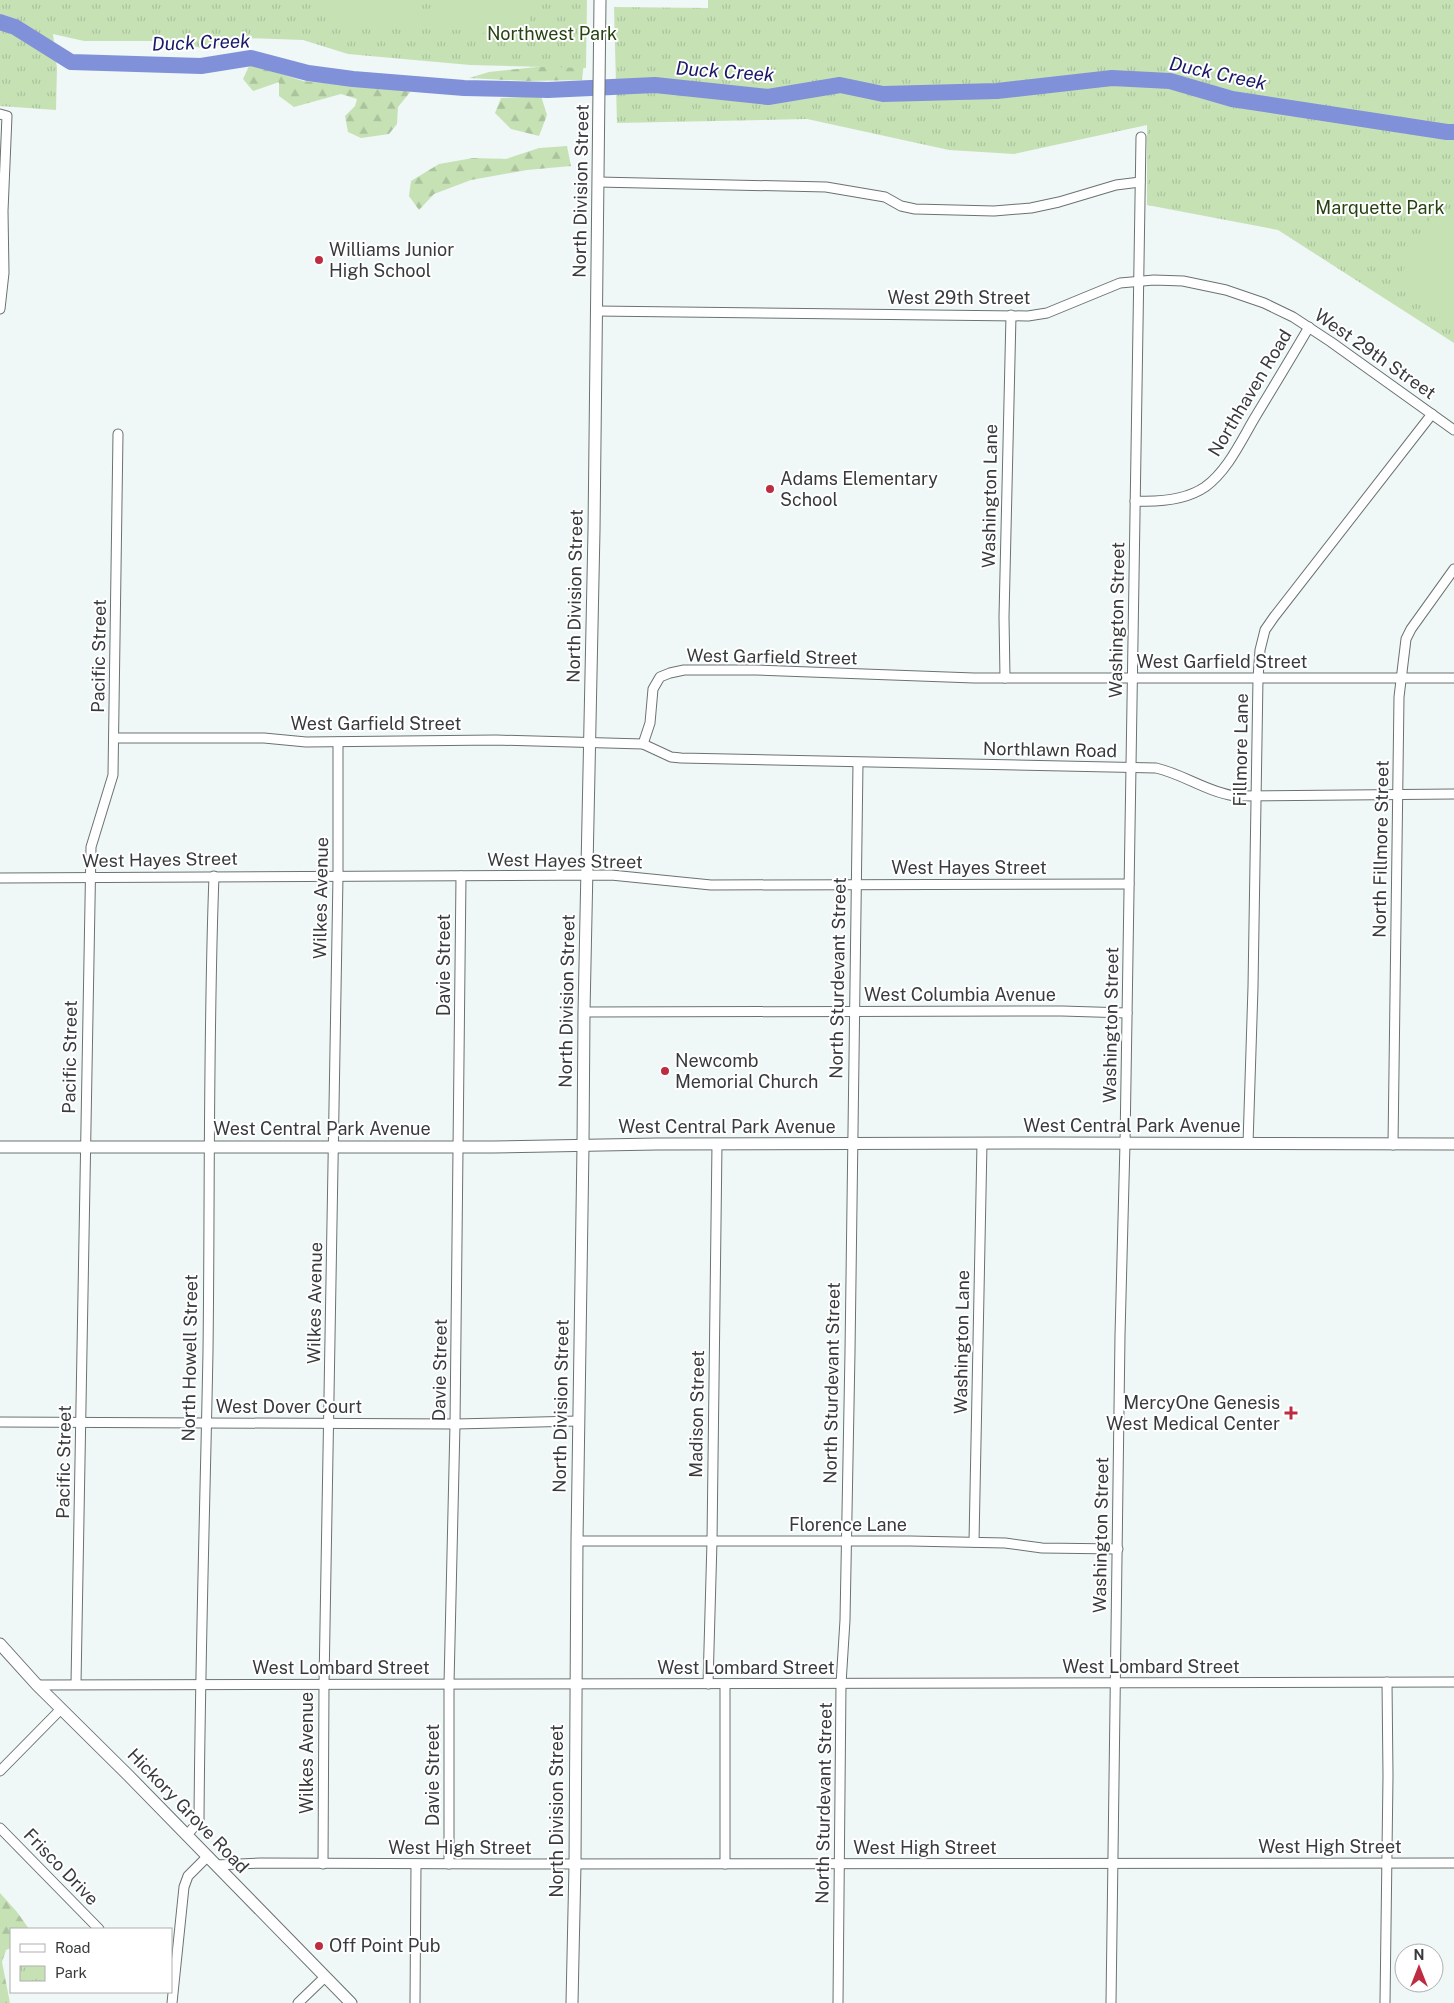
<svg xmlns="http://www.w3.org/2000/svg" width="1454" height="2003" viewBox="0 0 1454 2003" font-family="'Public Sans',sans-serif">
	<defs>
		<pattern id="forest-firs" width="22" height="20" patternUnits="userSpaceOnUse" patternTransform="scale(1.25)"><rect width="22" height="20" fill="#c6e2b5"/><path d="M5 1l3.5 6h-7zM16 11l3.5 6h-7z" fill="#abc39d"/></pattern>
		<pattern id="park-tufts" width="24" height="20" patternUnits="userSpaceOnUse" patternTransform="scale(1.25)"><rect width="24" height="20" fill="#c6e2b5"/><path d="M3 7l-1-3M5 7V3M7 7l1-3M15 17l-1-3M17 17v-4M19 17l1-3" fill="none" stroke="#abc39d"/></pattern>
	</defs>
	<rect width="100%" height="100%" fill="#eff7f7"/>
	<g fill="url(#forest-firs)">
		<polygon points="584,62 582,80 526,81 469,78 489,72"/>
		<polygon points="250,64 303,81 411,91 398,107 397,124 389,134 361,138 348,132 345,116 355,106 357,99 341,94 294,107 279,96 279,82 253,91 243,79"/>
		<polygon points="541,96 547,115 539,136 511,129 495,113 501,98"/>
		<polygon points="567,146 571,166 527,170 471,180 434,194 419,210 409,196 411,181 439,164 473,158 506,159 539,148"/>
		<polygon points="0,1893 17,1912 29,1929 11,1929 11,1948 6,1950 2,1962 10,2003 0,2003"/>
	</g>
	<g fill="url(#park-tufts)">
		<polygon points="0,0 587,0 586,68 470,65 348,54 303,40 243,38 207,49 166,41 84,41 53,34 57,68 56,110 0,106"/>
		<polygon points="708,0 1454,0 1454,343 1278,230 1147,205 1147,125 1014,154 949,150 807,119 617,123 614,7 708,8"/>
	</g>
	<g fill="#c6e2b5">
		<polygon points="323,0 421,0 418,26 335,21 323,7"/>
		<polygon points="434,0 529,0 531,39 443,28 432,13"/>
		<polygon points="1431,217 1454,220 1454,321 1400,288 1399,279"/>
	</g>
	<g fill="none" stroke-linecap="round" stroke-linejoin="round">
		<polyline stroke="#8191d9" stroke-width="16" points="0,22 15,27 71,62 201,66 251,58 308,73 353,79 464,88 548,90 655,85 768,97 840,85 883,94 997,91 1112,78 1170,81 1232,99 1447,132 1454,132"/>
		<g stroke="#6b7272" stroke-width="11">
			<g id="minor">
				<polyline points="0,114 7,116 3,211 4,273 0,309"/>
				<polyline points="598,182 826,187 885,197 901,206 915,209 994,211 1031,208 1059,202 1116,185 1140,182"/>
				<polyline points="596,311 1028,316 1047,313 1120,283 1154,280 1183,281 1226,290 1264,303 1293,317 1331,342 1454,430"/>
				<path d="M 1135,501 C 1157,502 1186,500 1205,487 C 1227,471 1240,443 1254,419 C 1272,389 1291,358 1309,327"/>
				<polyline points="1005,678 1004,617 1011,315"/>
				<path d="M 114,738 L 264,738 L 306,742 L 496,740 L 643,744 L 671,757 L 681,758 L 1156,768 C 1183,774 1207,792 1235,796 L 1454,794"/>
				<polyline points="643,744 650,723 653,689 660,677 670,673 684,670 756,670 974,678 1454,678"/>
				<polyline points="0,878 611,875 711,885 1129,884"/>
				<polyline points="584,1012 1062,1011 1127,1013"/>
				<polyline points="1248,1144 1253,987 1258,678 1260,650 1265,630 1274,617 1432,414"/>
				<polyline points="1393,1145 1399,697 1406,639 1411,629 1454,569"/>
				<polyline points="0,1422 455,1424 578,1421"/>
				<polyline points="577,1541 910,1541 1005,1543 1042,1548 1118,1549"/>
				<polyline points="974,1542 982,1143"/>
				<polyline points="76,1684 91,847 113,775 118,434"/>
				<polyline points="708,1684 712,1541 717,1144"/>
				<polyline points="725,1684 725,1864"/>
				<polyline points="37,1685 1454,1682"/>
				<polyline points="0,1771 61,1709"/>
				<polyline points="0,1828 99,1929"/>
				<path d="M 187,1835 L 199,1821 C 200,1664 205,1508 208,1351 C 210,1193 208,1034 214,876"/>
				<polyline points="323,1864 324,1684 338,876 338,742"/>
				<polyline points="449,1864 449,1684 455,1424 461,876"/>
				<polyline points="216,1865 261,1863 511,1864 1454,1863"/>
				<polyline points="172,2003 184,1887 188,1876 208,1856"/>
				<polyline points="298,2003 325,1977"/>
				<polyline points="415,2003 416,1864"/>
				<polyline points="838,2003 841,1684 845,1620 850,1352 858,763"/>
				<polyline points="1111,2003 1120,1335 1125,1143 1141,137"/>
				<polyline points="1385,2003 1388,1776 1387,1682"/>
			</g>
		</g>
		<g stroke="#6b7272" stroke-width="13">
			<g id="major">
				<polyline points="0,1147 493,1147 656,1144 1048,1143 1454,1144"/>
				<polyline points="0,1644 37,1685 128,1775 351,2003"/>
				<polyline points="572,2003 575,1864 577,1541 583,1146 584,1012 594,530 600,0"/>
			</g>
		</g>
		<use href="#minor" stroke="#fff" stroke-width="9"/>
		<use href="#major" stroke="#fff" stroke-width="11"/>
	</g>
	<g fill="#bd2c41" stroke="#fff" stroke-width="2">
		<circle cx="319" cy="260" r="5"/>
		<circle cx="770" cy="489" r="5"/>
		<circle cx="665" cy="1071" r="5"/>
		<path d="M1288.5 1405.5h5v5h5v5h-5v5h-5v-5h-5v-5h5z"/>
		<circle cx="319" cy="1946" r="5"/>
	</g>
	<g text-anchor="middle" stroke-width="4" stroke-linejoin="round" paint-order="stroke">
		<g font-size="18" fill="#274311" stroke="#fff">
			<text x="552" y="40">Northwest Park</text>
			<text x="1380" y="214">Marquette Park</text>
		</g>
		<g font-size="18" fill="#383a3b" stroke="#fff">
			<text transform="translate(581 191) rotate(-89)" y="6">North Division Street</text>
			<text x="959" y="304">West 29th Street</text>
			<text transform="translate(1375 354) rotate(35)" y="6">West 29th Street</text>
			<text transform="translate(1250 393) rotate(-59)" y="6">Northhaven Road</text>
			<text transform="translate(990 496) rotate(-89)" y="6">Washington Lane</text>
			<text transform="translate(575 596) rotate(-89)" y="6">North Division Street</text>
			<text transform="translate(1117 620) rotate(-89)" y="6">Washington Street</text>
			<text transform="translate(99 656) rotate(-89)" y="6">Pacific Street</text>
			<text transform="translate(772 657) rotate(1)" y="6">West Garfield Street</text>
			<text x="1222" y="668">West Garfield Street</text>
			<text x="376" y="730">West Garfield Street</text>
			<text transform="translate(1050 750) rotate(1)" y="6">Northlawn Road</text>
			<text transform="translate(1241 750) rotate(-89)" y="6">Fillmore Lane</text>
			<text transform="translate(1381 849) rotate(-89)" y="6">North Fillmore Street</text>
			<text transform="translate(160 860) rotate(-1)" y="6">West Hayes Street</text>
			<text transform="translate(565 861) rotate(1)" y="6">West Hayes Street</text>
			<text x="969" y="874">West Hayes Street</text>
			<text transform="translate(321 898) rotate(-89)" y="6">Wilkes Avenue</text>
			<text transform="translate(444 965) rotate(-90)" y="6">Davie Street</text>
			<text transform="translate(838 978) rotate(-89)" y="6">North Sturdevant Street</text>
			<text x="960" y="1001">West Columbia Avenue</text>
			<text transform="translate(567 1001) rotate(-89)" y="6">North Division Street</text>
			<text transform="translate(1111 1025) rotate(-89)" y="6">Washington Street</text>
			<text transform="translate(70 1057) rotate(-89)" y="6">Pacific Street</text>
			<text x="1132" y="1132">West Central Park Avenue</text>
			<text x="727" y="1133">West Central Park Avenue</text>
			<text x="322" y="1135">West Central Park Avenue</text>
			<text transform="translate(315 1303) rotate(-89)" y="6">Wilkes Avenue</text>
			<text transform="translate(962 1342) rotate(-89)" y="6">Washington Lane</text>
			<text transform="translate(190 1358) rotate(-89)" y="6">North Howell Street</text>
			<text transform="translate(440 1370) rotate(-89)" y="6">Davie Street</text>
			<text transform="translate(832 1383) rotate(-89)" y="6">North Sturdevant Street</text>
			<text transform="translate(561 1406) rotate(-89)" y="6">North Division Street</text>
			<text x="289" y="1413">West Dover Court</text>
			<text transform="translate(697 1414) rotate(-89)" y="6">Madison Street</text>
			<text transform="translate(64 1462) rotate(-89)" y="6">Pacific Street</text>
			<text x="848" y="1531">Florence Lane</text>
			<text transform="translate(1101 1535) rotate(-89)" y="6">Washington Street</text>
			<text x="1151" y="1673">West Lombard Street</text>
			<text x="341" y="1674">West Lombard Street</text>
			<text x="746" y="1674">West Lombard Street</text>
			<text transform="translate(307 1753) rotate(-90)" y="6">Wilkes Avenue</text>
			<text transform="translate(433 1775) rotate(-90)" y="6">Davie Street</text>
			<text transform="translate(824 1803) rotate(-89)" y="6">North Sturdevant Street</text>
			<text transform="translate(188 1811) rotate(46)" y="6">Hickory Grove Road</text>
			<text transform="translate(557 1811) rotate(-90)" y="6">North Division Street</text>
			<text x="1330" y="1853">West High Street</text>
			<text x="460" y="1854">West High Street</text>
			<text x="925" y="1854">West High Street</text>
			<text transform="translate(61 1867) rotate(46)" y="6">Frisco Drive</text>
		</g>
		<g font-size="18" fill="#383a3b" stroke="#fff" text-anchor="start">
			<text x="329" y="256">Williams Junior<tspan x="329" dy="21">High School</tspan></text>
			<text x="780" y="485">Adams Elementary<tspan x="780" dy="21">School</tspan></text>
			<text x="675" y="1067">Newcomb<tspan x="675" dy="21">Memorial Church</tspan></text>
			<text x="1280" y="1409" text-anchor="end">MercyOne Genesis<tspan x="1280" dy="21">West Medical Center</tspan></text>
			<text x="329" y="1952">Off Point Pub</text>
		</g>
		<g font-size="19" font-style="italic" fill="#19186b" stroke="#fff">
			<text transform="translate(201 42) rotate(-2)" y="7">Duck Creek</text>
			<text transform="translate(725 71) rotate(4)" y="7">Duck Creek</text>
			<text transform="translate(1218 73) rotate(12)" y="7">Duck Creek</text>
		</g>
	</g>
	<rect x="10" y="1928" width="162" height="65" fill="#ffffff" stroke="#afb0b1"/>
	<rect x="20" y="1944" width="25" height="8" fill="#ffffff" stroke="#afb0b1"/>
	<text x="55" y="1953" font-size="15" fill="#383a3b">Road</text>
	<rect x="20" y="1966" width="25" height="15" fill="url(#park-tufts)" stroke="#afb0b1"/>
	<text x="55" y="1978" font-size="15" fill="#383a3b">Park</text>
	<g transform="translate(1419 1968)"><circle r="24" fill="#ffffff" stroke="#afb0b1"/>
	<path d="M0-4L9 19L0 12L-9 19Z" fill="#bd2c41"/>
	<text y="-8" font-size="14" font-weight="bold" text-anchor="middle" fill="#383a3b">N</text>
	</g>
</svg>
